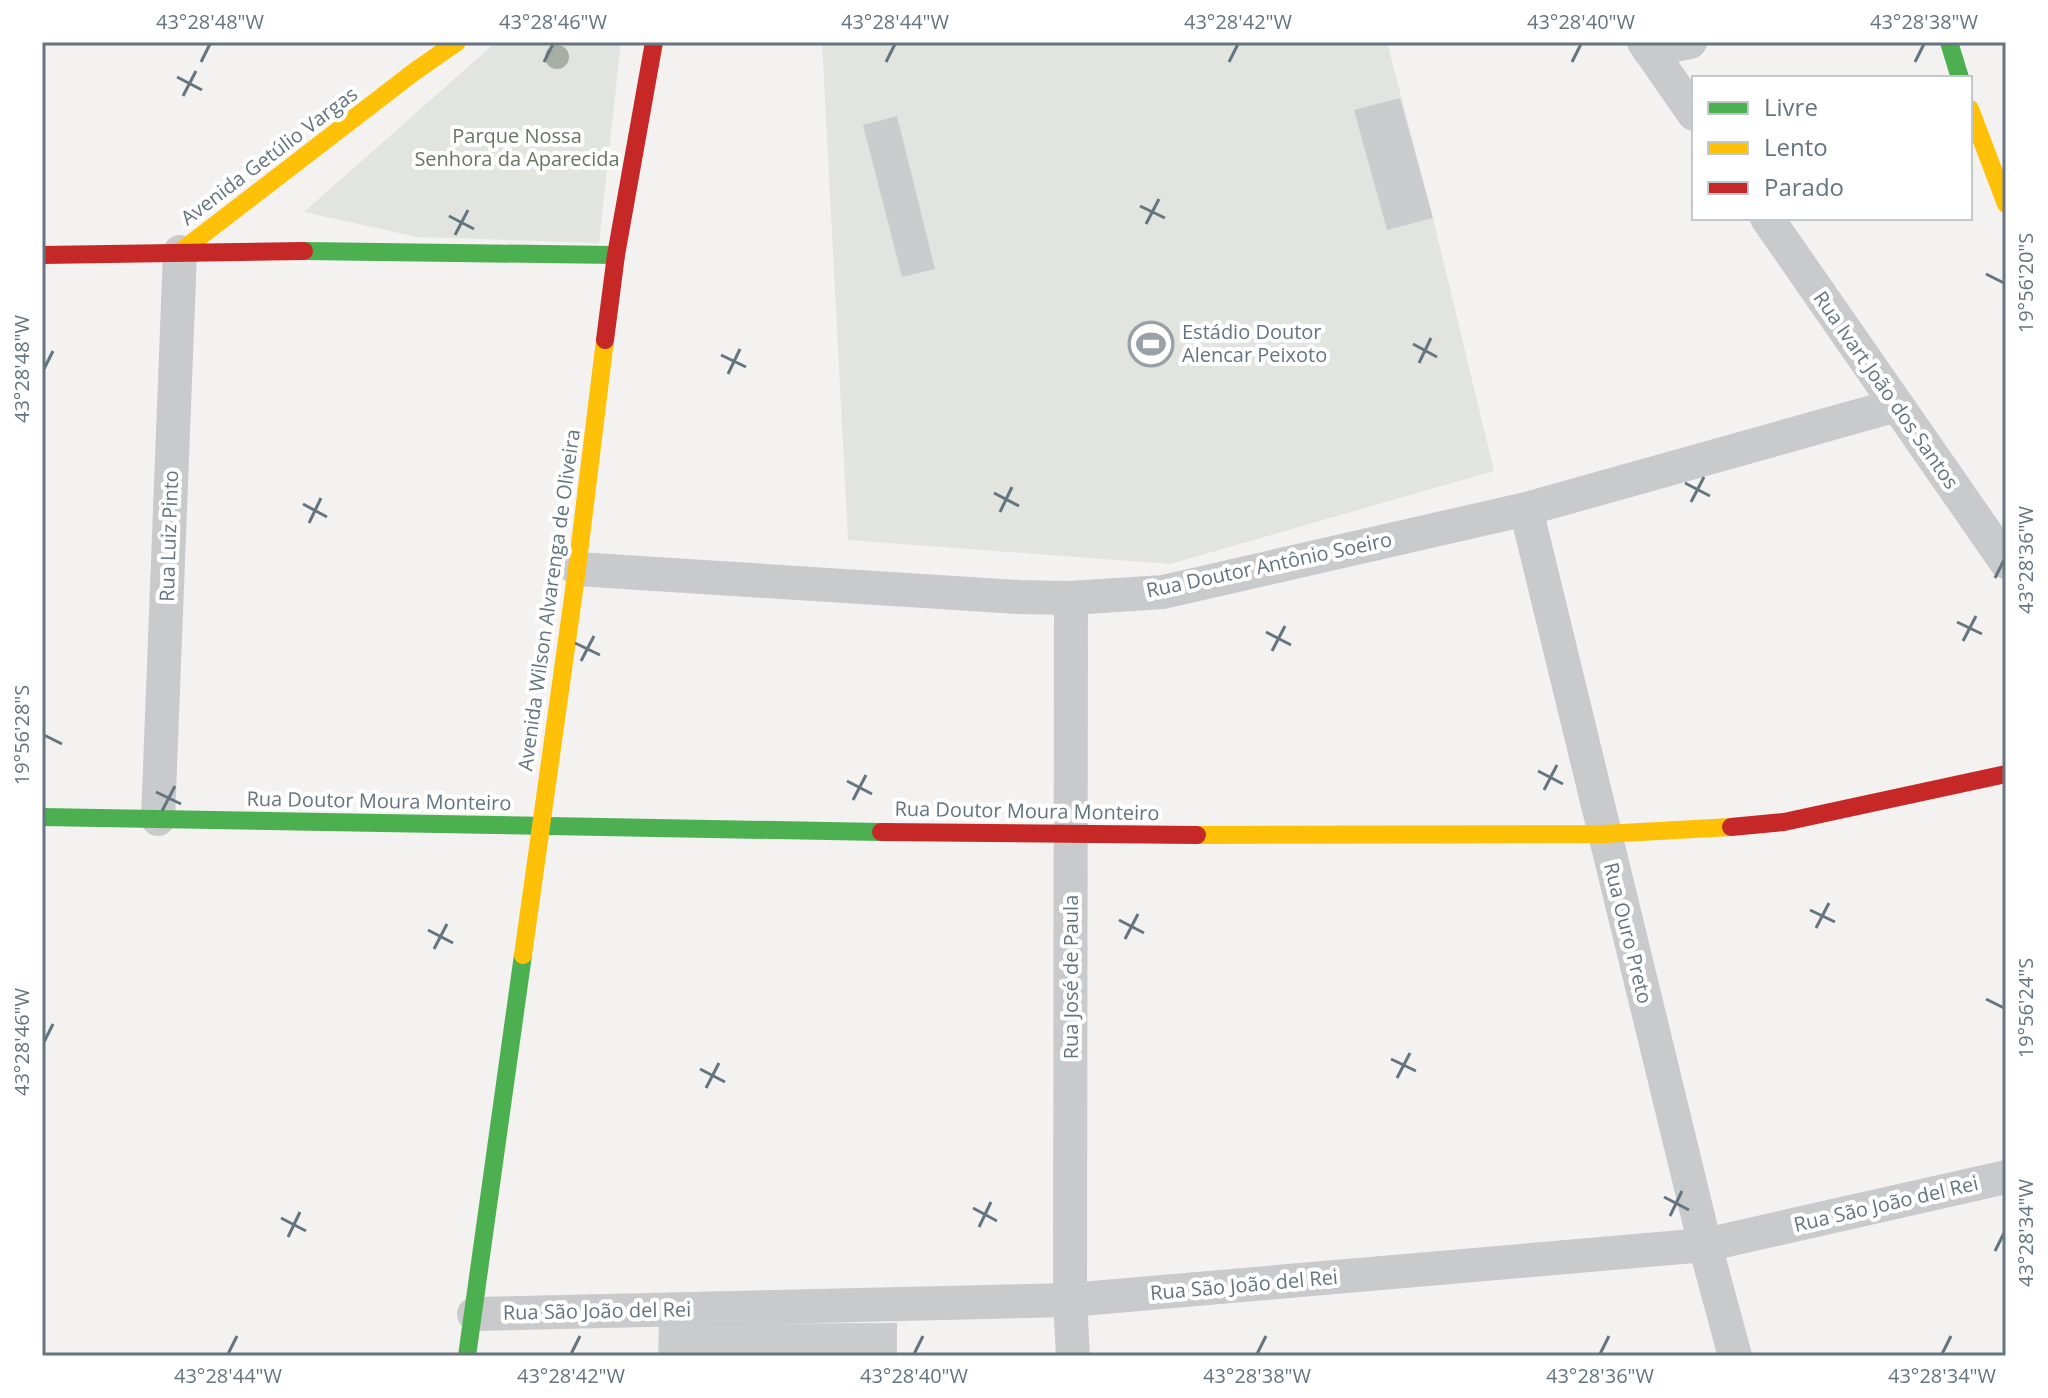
<svg xmlns="http://www.w3.org/2000/svg" width="2048" height="1398" viewBox="0 0 2048 1398" font-family="'Open Sans',sans-serif">
	<rect width="100%" height="100%" fill="#f3f2f1"/>
	<g fill="#e2e5df">
		<polygon points="496,42 621,42 599,243 417,237 304,212"/>
		<polygon points="822,42 1387,42 1433,218 1494,471 1170,564 848,540"/>
	</g>
	<g fill="#cbcccd">
		<polygon points="1400,98 1433,218 1387,230 1354,110"/>
		<polygon points="897,116 935,269 902,277 863,125"/>
		<polygon points="897,1323 897,1356 658,1356 659,1324"/>
	</g>
	<g fill="none" stroke-linecap="round" stroke-linejoin="round">
		<g stroke="#c8cacb" stroke-width="34">
			<polyline points="1644,42 1694,114"/>
			<polyline points="1649,50 1690,42"/>
			<polyline points="1767,218 2006,562"/>
			<polyline points="1526,509 1705,1245 1735,1356"/>
			<polyline points="577,569 1018,597 1071,598 1163,592 1526,509 1897,405"/>
			<polyline points="1071,598 1070,1300 1073,1356"/>
			<polyline points="158,819 180,252"/>
			<polyline points="474,1314 1070,1300 1705,1245 2006,1177"/>
		</g>
		<g stroke="#4caf50" stroke-width="18">
			<polyline points="1949,42 1960,78"/>
			<polyline points="304,251 616,255"/>
			<polyline points="42,817 881,832"/>
			<polyline points="467,1356 523,955"/>
		</g>
		<g stroke="#ffc107" stroke-width="18">
			<polyline points="1970,109 2006,204"/>
			<polyline points="180,252 414,72 457,42"/>
			<polyline points="1197,835 1604,834 1731,827"/>
			<polyline points="523,955 577,569 605,340"/>
		</g>
		<g stroke="#c62828" stroke-width="18">
			<polyline points="42,255 304,251"/>
			<polyline points="605,340 616,255 654,42"/>
			<polyline points="1731,827 1784,822 2006,774"/>
			<polyline points="881,832 1197,835"/>
		</g>
	</g>
	<circle fill="#a7aea3" cx="557" cy="57" r="12"/>
	<path fill="none" stroke="#65757f" stroke-width="3" d="M 201,62 L 210,44M 544,62 L 553,44M 886,62 L 895,44M 1229,62 L 1238,44M 1572,62 L 1581,44M 1915,62 L 1924,44M 177,77 L 202,90M 183,96 L 196,71M 1140,206 L 1165,218M 449,216 L 474,229M 1146,224 L 1159,199M 455,235 L 468,210M 1986,274 L 2004,283M 1413,344 L 1437,357M 721,355 L 746,367M 1419,363 L 1431,338M 44,369 L 53,351M 728,374 L 740,349M 1685,483 L 1710,496M 994,493 L 1019,506M 1691,502 L 1704,477M 303,504 L 327,517M 1000,512 L 1012,487M 309,523 L 321,498M 1995,578 L 2004,560M 1957,622 L 1982,634M 1266,632 L 1291,645M 1963,641 L 1976,616M 575,643 L 600,655M 1272,651 L 1285,626M 581,661 L 594,636M 44,735 L 62,744M 1538,771 L 1563,784M 847,781 L 872,794M 1544,790 L 1557,765M 156,792 L 181,804M 853,800 L 866,775M 162,811 L 175,786M 1810,910 L 1835,922M 1119,920 L 1144,933M 1816,928 L 1829,903M 428,930 L 453,943M 1125,939 L 1138,914M 434,949 L 447,924M 1986,999 L 2004,1008M 44,1042 L 53,1024M 1391,1059 L 1416,1071M 700,1069 L 725,1082M 1397,1078 L 1410,1053M 706,1088 L 719,1063M 1664,1197 L 1689,1210M 973,1208 L 997,1221M 1670,1216 L 1682,1191M 281,1218 L 306,1231M 979,1227 L 991,1202M 288,1237 L 300,1212M 1995,1251 L 2004,1233M 228,1354 L 237,1336M 571,1354 L 580,1336M 914,1354 L 923,1336M 1257,1354 L 1266,1336M 1600,1354 L 1609,1336M 1942,1354 L 1951,1336"/>
	<defs>
		<g id="stadium-ring" transform="scale(2.3)"><circle r="9.5" fill="#fff" stroke="#97a1a7" stroke-width="1.5"/><path d="M0-5a6.5 5 0 1 0 0 10a6.5 5 0 1 0 0-10ZM-3.5-1.8h7v3.6h-7Z" fill="#97a1a7"/></g>
	</defs>
	<g fill-rule="evenodd">
		<use href="#stadium-ring" x="1151" y="344"/>
	</g>
	<g text-anchor="middle" stroke-width="8" stroke-linejoin="round" paint-order="stroke">
		<g font-size="20" fill="#687763" stroke="#fff">
			<text x="517" y="143">Parque Nossa<tspan x="517" dy="23">Senhora da Aparecida</tspan></text>
		</g>
		<g font-size="20" fill="#65757f" stroke="#fff">
			<text transform="translate(269 156) rotate(-37)" y="7">Avenida Getúlio Vargas</text>
			<text transform="translate(1886 390) rotate(55)" y="7">Rua Ivart João dos Santos</text>
			<text transform="translate(169 536) rotate(-88)" y="7">Rua Luiz Pinto</text>
			<text transform="translate(1269 565) rotate(-12)" y="7">Rua Doutor Antônio Soeiro</text>
			<text transform="translate(549 600) rotate(-82)" y="7">Avenida Wilson Alvarenga de Oliveira</text>
			<text transform="translate(379 801) rotate(1)" y="7">Rua Doutor Moura Monteiro</text>
			<text transform="translate(1027 811) rotate(1)" y="7">Rua Doutor Moura Monteiro</text>
			<text transform="translate(1628 933) rotate(76)" y="7">Rua Ouro Preto</text>
			<text transform="translate(1071 977) rotate(-90)" y="7">Rua José de Paula</text>
			<text transform="translate(1886 1204) rotate(-13)" y="7">Rua São João del Rei</text>
			<text transform="translate(1244 1285) rotate(-5)" y="7">Rua São João del Rei</text>
			<text transform="translate(597 1311) rotate(-1)" y="7">Rua São João del Rei</text>
		</g>
		<g font-size="20" fill="#65757f" stroke="#fff" text-anchor="start">
			<text x="1182" y="339">Estádio Doutor<tspan x="1182" dy="23">Alencar Peixoto</tspan></text>
		</g>
	</g>
	<rect width="2048" height="1398" fill="none" stroke="#ffffff" stroke-width="88"/>
	<rect x="1692" y="76" width="280" height="144" fill="#ffffff" stroke="#c1c8cc" stroke-width="2"/>
	<rect x="1708" y="102" width="40" height="12" fill="#4caf50" stroke="#c1c8cc" stroke-width="2"/>
	<text x="1764" y="116" font-size="24" fill="#65757f">Livre</text>
	<rect x="1708" y="142" width="40" height="12" fill="#ffc107" stroke="#c1c8cc" stroke-width="2"/>
	<text x="1764" y="156" font-size="24" fill="#65757f">Lento</text>
	<rect x="1708" y="182" width="40" height="12" fill="#c62828" stroke="#c1c8cc" stroke-width="2"/>
	<text x="1764" y="196" font-size="24" fill="#65757f">Parado</text>
	<rect x="44" y="44" width="1960" height="1310" fill="none" stroke="#65757f" stroke-width="3"/>
	<g font-size="20" text-anchor="middle" fill="#65757f">
		<text x="210" y="29">43°28'48"W</text>
		<text x="553" y="29">43°28'46"W</text>
		<text x="895" y="29">43°28'44"W</text>
		<text x="1238" y="29">43°28'42"W</text>
		<text x="1581" y="29">43°28'40"W</text>
		<text x="1924" y="29">43°28'38"W</text>
		<text transform="translate(2026 283) rotate(-90)" y="7">19°56'20"S</text>
		<text transform="translate(22 369) rotate(-90)" y="7">43°28'48"W</text>
		<text transform="translate(2026 560) rotate(-90)" y="7">43°28'36"W</text>
		<text transform="translate(22 735) rotate(-90)" y="7">19°56'28"S</text>
		<text transform="translate(2026 1008) rotate(-90)" y="7">19°56'24"S</text>
		<text transform="translate(22 1042) rotate(-90)" y="7">43°28'46"W</text>
		<text transform="translate(2026 1233) rotate(-90)" y="7">43°28'34"W</text>
		<text x="228" y="1383">43°28'44"W</text>
		<text x="571" y="1383">43°28'42"W</text>
		<text x="914" y="1383">43°28'40"W</text>
		<text x="1257" y="1383">43°28'38"W</text>
		<text x="1600" y="1383">43°28'36"W</text>
		<text x="1942" y="1383">43°28'34"W</text>
	</g>
</svg>
